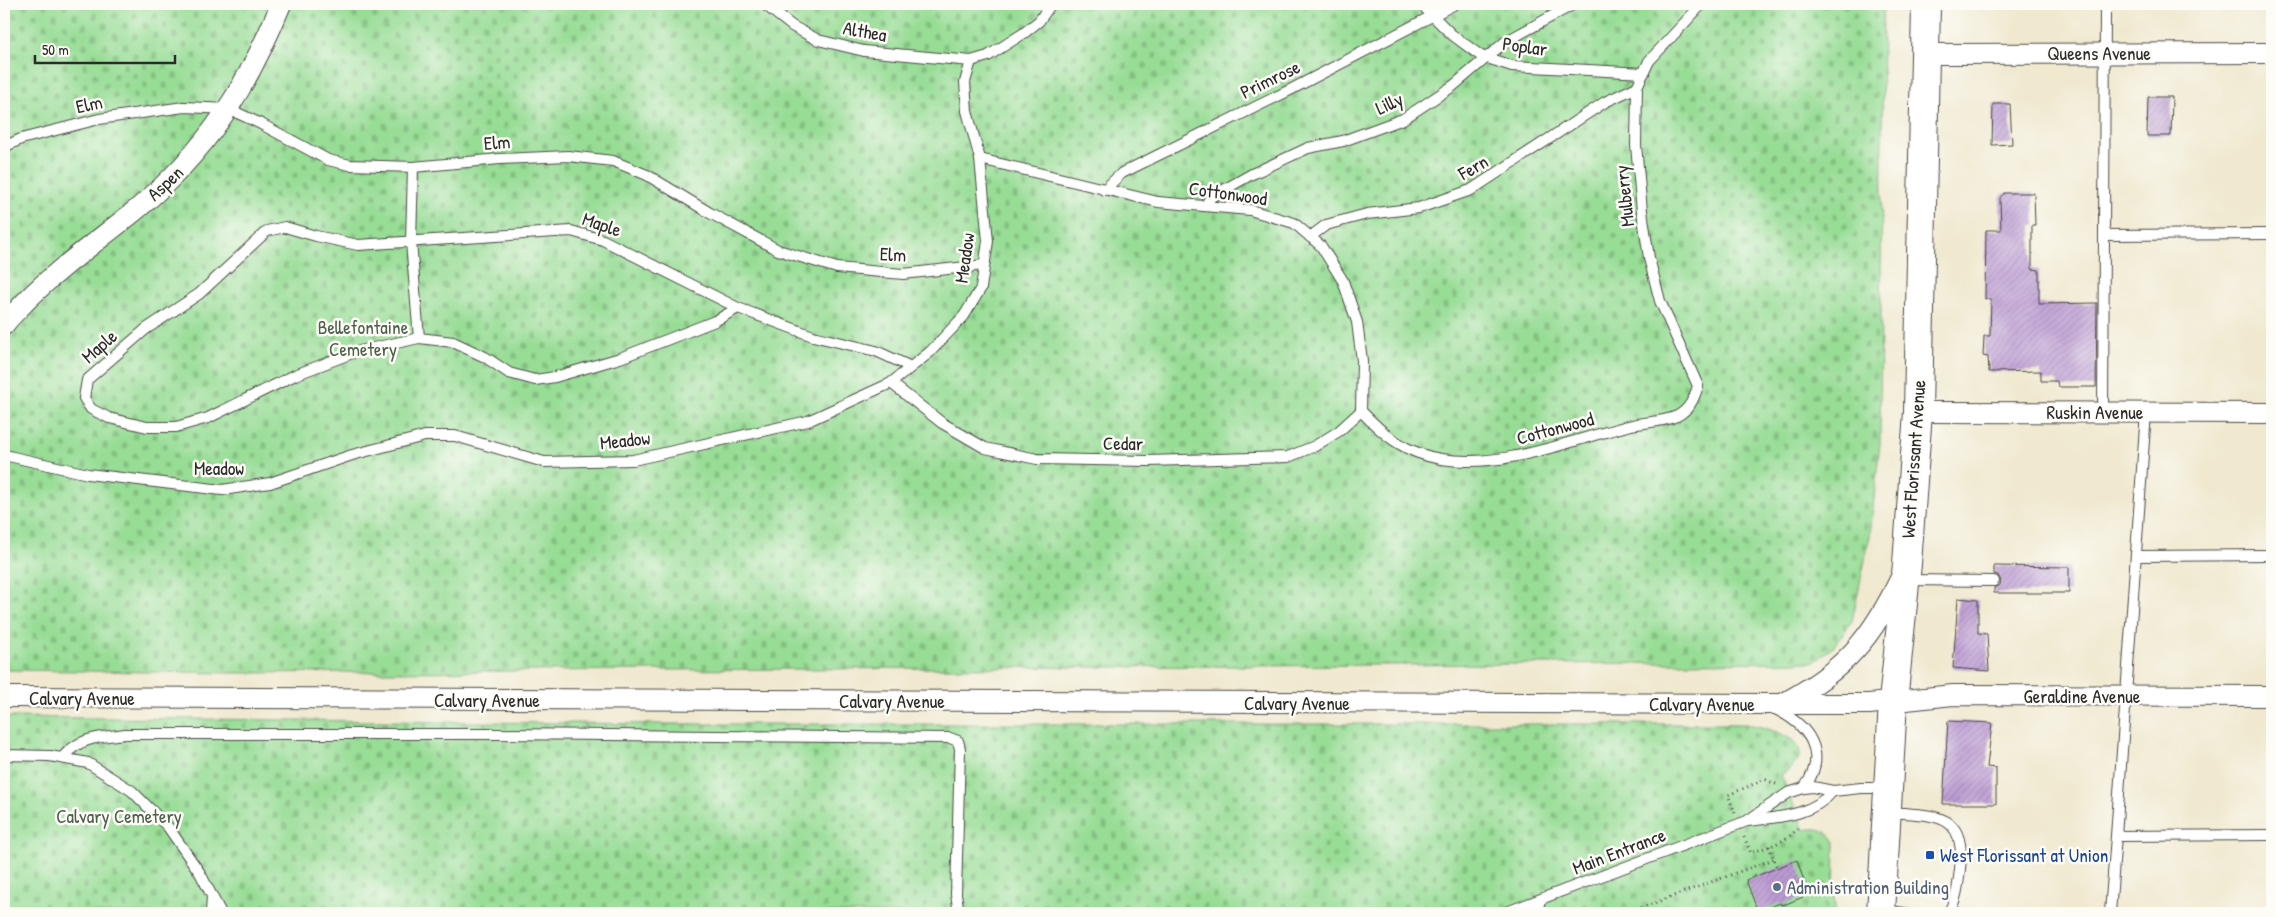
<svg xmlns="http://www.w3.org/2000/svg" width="2276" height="917" viewBox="0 0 2276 917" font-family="'Patrick Hand',sans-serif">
	<defs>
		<pattern id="cemetery-stones" width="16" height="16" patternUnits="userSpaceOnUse" patternTransform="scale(1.25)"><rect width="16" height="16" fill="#98dd96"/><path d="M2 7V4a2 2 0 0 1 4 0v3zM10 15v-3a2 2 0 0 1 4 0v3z" fill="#83be81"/></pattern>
		<pattern id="building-hatch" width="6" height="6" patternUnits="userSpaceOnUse" patternTransform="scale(1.25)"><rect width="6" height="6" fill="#bc9bd4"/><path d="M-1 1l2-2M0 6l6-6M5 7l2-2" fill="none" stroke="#997fac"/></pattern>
	</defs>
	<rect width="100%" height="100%" fill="#fdfcf7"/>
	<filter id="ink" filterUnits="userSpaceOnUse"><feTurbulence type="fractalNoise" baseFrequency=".02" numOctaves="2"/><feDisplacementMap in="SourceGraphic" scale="10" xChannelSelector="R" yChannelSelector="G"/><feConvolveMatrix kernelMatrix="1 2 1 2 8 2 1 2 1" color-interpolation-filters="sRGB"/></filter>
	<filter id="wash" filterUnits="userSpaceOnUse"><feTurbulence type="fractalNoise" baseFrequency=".0096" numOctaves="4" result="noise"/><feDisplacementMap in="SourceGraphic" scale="20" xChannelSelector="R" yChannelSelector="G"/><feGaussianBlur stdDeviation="1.12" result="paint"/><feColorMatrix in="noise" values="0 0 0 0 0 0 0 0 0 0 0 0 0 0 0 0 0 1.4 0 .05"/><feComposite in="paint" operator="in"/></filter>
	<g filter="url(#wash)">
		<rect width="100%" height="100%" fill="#f0e9d0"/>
		<g fill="url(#cemetery-stones)" stroke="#628460">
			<polygon points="4,4 1883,4 1880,443 1870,536 1852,621 1835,645 1815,662 233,673 4,670"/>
			<path d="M 4,717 L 663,724 L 1746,724 C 1774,728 1829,746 1781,775 L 1804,830 C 1818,827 1828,830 1835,842 L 1834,900 L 1836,913 L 4,913 Z"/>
		</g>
		<g id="blocks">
			<g fill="url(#building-hatch)">
				<polygon points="2148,97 2172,97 2171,136 2147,136"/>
				<polygon points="1993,104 2010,104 2012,144 1992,145"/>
				<polygon points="2004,193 2034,193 2035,225 2032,225 2032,269 2039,270 2039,304 2097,303 2096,387 2058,387 2057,381 2041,381 2041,371 1989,372 1988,357 1983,356 1984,336 1990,336 1991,299 1985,299 1986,230 2001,230 2000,198"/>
				<polygon points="1994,566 2069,567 2069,593 1994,593 1994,588 2000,585 2001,581 1998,575 1994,574"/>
				<polygon points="1958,598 1978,600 1978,633 1987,634 1989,671 1953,668"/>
				<polygon points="1948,721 1992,723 1987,767 1996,768 1996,804 1943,804"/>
				<polygon points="1797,860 1808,893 1802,895 1803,897 1786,904 1781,905 1780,903 1758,912 1746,880"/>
			</g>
		</g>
	</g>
	<g filter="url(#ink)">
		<use href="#blocks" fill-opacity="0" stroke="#494844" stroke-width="1"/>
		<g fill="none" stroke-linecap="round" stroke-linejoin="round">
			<g stroke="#494844" stroke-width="12">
				<g id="service">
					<polyline points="764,4 792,26 818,40 864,51 971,61 988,56 1024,33 1039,21 1051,4"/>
					<polyline points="1421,4 1451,34 1481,56 1512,66 1644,73"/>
					<polyline points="4,147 21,139 99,119 184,107 229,109 261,124 328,160 350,165 413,167 500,159 568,156 613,161 647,175 710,213 778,250 837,268 903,274 984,265"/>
					<path d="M 980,159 L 1158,202 L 1250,210 L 1294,223 L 1321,246 L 1343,281 L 1357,322 L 1362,361 L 1361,411 C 1385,436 1405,453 1441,459 C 1506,469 1569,440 1632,425 C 1645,422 1664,422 1677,416 C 1689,410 1694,399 1698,386 L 1660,301 L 1649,258 L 1642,211 L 1636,145 L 1637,87 L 1649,61 L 1702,4"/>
					<polyline points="413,167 411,242 419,338"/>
					<polyline points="1104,190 1122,173 1290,90 1455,4"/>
					<polyline points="1205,206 1211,197 1252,174 1308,148 1343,141 1403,119 1453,86 1505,42 1574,4"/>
					<polyline points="2104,235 2105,4"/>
					<polyline points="1310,237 1326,225 1367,214 1419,208 1471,190 1605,102 1637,87"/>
					<polyline points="738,308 715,321 620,358 555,377 535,380 509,373 485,357 453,342 419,338 355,352 295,375 208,418 176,427 147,427 109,418 91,409 84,398 87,380 146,329 199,294 267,231 285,227 316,236 358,245 571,231 603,240 738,308 813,336 876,351 911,367"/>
					<polyline points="891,383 942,423 985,448 1037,459 1148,461 1288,457 1315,446 1339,431 1361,411"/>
					<polyline points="2103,412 2104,235 2272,234"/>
					<polyline points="4,455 88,474 222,490 270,483 352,455 425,436 455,436 544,462 633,460 808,421 891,383 930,352 964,316 981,288 988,241 980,159 967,111 965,82 971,61"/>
					<polyline points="2138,556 2272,555"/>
					<polyline points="1905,580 1994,581"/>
					<path d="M 1773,708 C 1808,724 1830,753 1804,788"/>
					<polyline points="4,755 50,756 88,763 132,791 168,827 200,873 212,896 211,913"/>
					<path d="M 62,758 C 79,737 100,737 126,734 L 497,734 L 950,738 L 958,741 L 960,749 L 956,894 L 959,913"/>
					<path d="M 1889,812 C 1934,816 1967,811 1960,869 C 1958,885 1957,900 1948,913"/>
					<path d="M 1748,821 C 1779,817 1812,816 1833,791"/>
					<polyline points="2116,836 2146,412"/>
					<polyline points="212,896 221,913"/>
					<polyline points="1883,910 1904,913"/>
					<polyline points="1504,913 1747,821 1788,793 1804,788 1813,787 1833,791 1861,788 1886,788"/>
					<polyline points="1537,913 1540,900"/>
					<polyline points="2110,913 2116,836 2272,835"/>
				</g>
			</g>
			<g stroke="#494844" stroke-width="22">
				<g id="minor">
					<polyline points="1925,54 2272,53"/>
					<path d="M 4,325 C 10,316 20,308 27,300 C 61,266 99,240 136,210 C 207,151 247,88 281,4"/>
					<polyline points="1918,412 2272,413"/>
					<polyline points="4,697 1765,704 1869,704 1953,695 2272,696"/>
					<path d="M 1784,703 C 1845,670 1873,637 1902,575"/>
				</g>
			</g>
			<g stroke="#494844" stroke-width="30">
				<polyline id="secondary" points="1881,913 1893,702 1907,564 1918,412 1926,4"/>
			</g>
			<g stroke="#494844" stroke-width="3" stroke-dasharray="1 4" stroke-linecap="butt">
				<polyline points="1735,813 1728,795 1761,781 1766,780 1776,784"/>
				<path d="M 1744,837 L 1751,853 C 1769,846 1786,843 1799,827"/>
				<polyline points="1769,846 1777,868"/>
				<polyline points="1627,913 1774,859"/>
			</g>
			<use href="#service" stroke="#fff" stroke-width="10"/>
			<use href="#minor" stroke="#fff" stroke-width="20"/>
			<use href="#secondary" stroke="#fff" stroke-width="28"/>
		</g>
	</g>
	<rect fill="#1a4fb4" stroke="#fdfcf7" stroke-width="2" x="1925" y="850" width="10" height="10" rx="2.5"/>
	<circle fill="#5c6f8a" stroke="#fdfcf7" stroke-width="2" cx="1777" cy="887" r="5"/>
	<g text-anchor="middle" stroke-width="5" stroke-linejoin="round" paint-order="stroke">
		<g font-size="19" fill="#2b2b2b" stroke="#fdfcf7">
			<text transform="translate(865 31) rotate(10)" y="7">Althea</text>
			<text transform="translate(1525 46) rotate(8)" y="7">Poplar</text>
			<text x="2099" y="60">Queens Avenue</text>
			<text transform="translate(1270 79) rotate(-26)" y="7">Primrose</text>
			<text transform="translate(1389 103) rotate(-25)" y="7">Lilly</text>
			<text transform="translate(89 104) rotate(-12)" y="7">Elm</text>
			<text transform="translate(497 142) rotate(-4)" y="7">Elm</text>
			<text transform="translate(1473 167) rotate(-30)" y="7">Fern</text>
			<text transform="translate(165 183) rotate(-43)" y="7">Aspen</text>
			<text transform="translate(1228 193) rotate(8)" y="7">Cottonwood</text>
			<text transform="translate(1624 196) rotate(-96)" y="7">Mulberry</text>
			<text transform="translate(602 224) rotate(19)" y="7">Maple</text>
			<text transform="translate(893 254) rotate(3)" y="7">Elm</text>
			<text transform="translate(964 258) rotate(-82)" y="7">Meadow</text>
			<text transform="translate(99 346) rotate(-41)" y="7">Maple</text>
			<text x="2095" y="419">Ruskin Avenue</text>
			<text transform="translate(1555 428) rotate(-15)" y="7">Cottonwood</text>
			<text transform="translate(625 440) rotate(-6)" y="7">Meadow</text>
			<text transform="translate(1123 443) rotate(1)" y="7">Cedar</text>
			<text transform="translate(1913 459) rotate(-86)" y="7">West Florissant Avenue</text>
			<text x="219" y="475">Meadow</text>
			<text x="2082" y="703">Geraldine Avenue</text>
			<text x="82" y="705">Calvary Avenue</text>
			<text x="487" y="707">Calvary Avenue</text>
			<text x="892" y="708">Calvary Avenue</text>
			<text x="1297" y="710">Calvary Avenue</text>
			<text x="1702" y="711">Calvary Avenue</text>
			<text transform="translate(1619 851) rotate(-21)" y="7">Main Entrance</text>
		</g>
		<g font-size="19" fill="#4c604b" stroke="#fdfcf7">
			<text x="363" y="334">Bellefontaine<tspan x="363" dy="22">Cemetery</tspan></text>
			<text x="119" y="823">Calvary Cemetery</text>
		</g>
		<g font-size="19" fill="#164399" stroke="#fdfcf7" text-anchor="start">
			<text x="1940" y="862">West Florissant at Union</text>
		</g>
		<g font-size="19" fill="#4e5e75" stroke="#fdfcf7" text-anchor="start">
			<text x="1787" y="894">Administration Building</text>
		</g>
	</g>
	<rect width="2276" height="917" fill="none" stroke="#fdfcf7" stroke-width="20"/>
	<path d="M35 55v8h140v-8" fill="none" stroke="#2b2b2b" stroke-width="2.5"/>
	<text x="42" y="55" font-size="15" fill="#2b2b2b" stroke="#fdfcf7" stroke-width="4" paint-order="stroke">50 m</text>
</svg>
